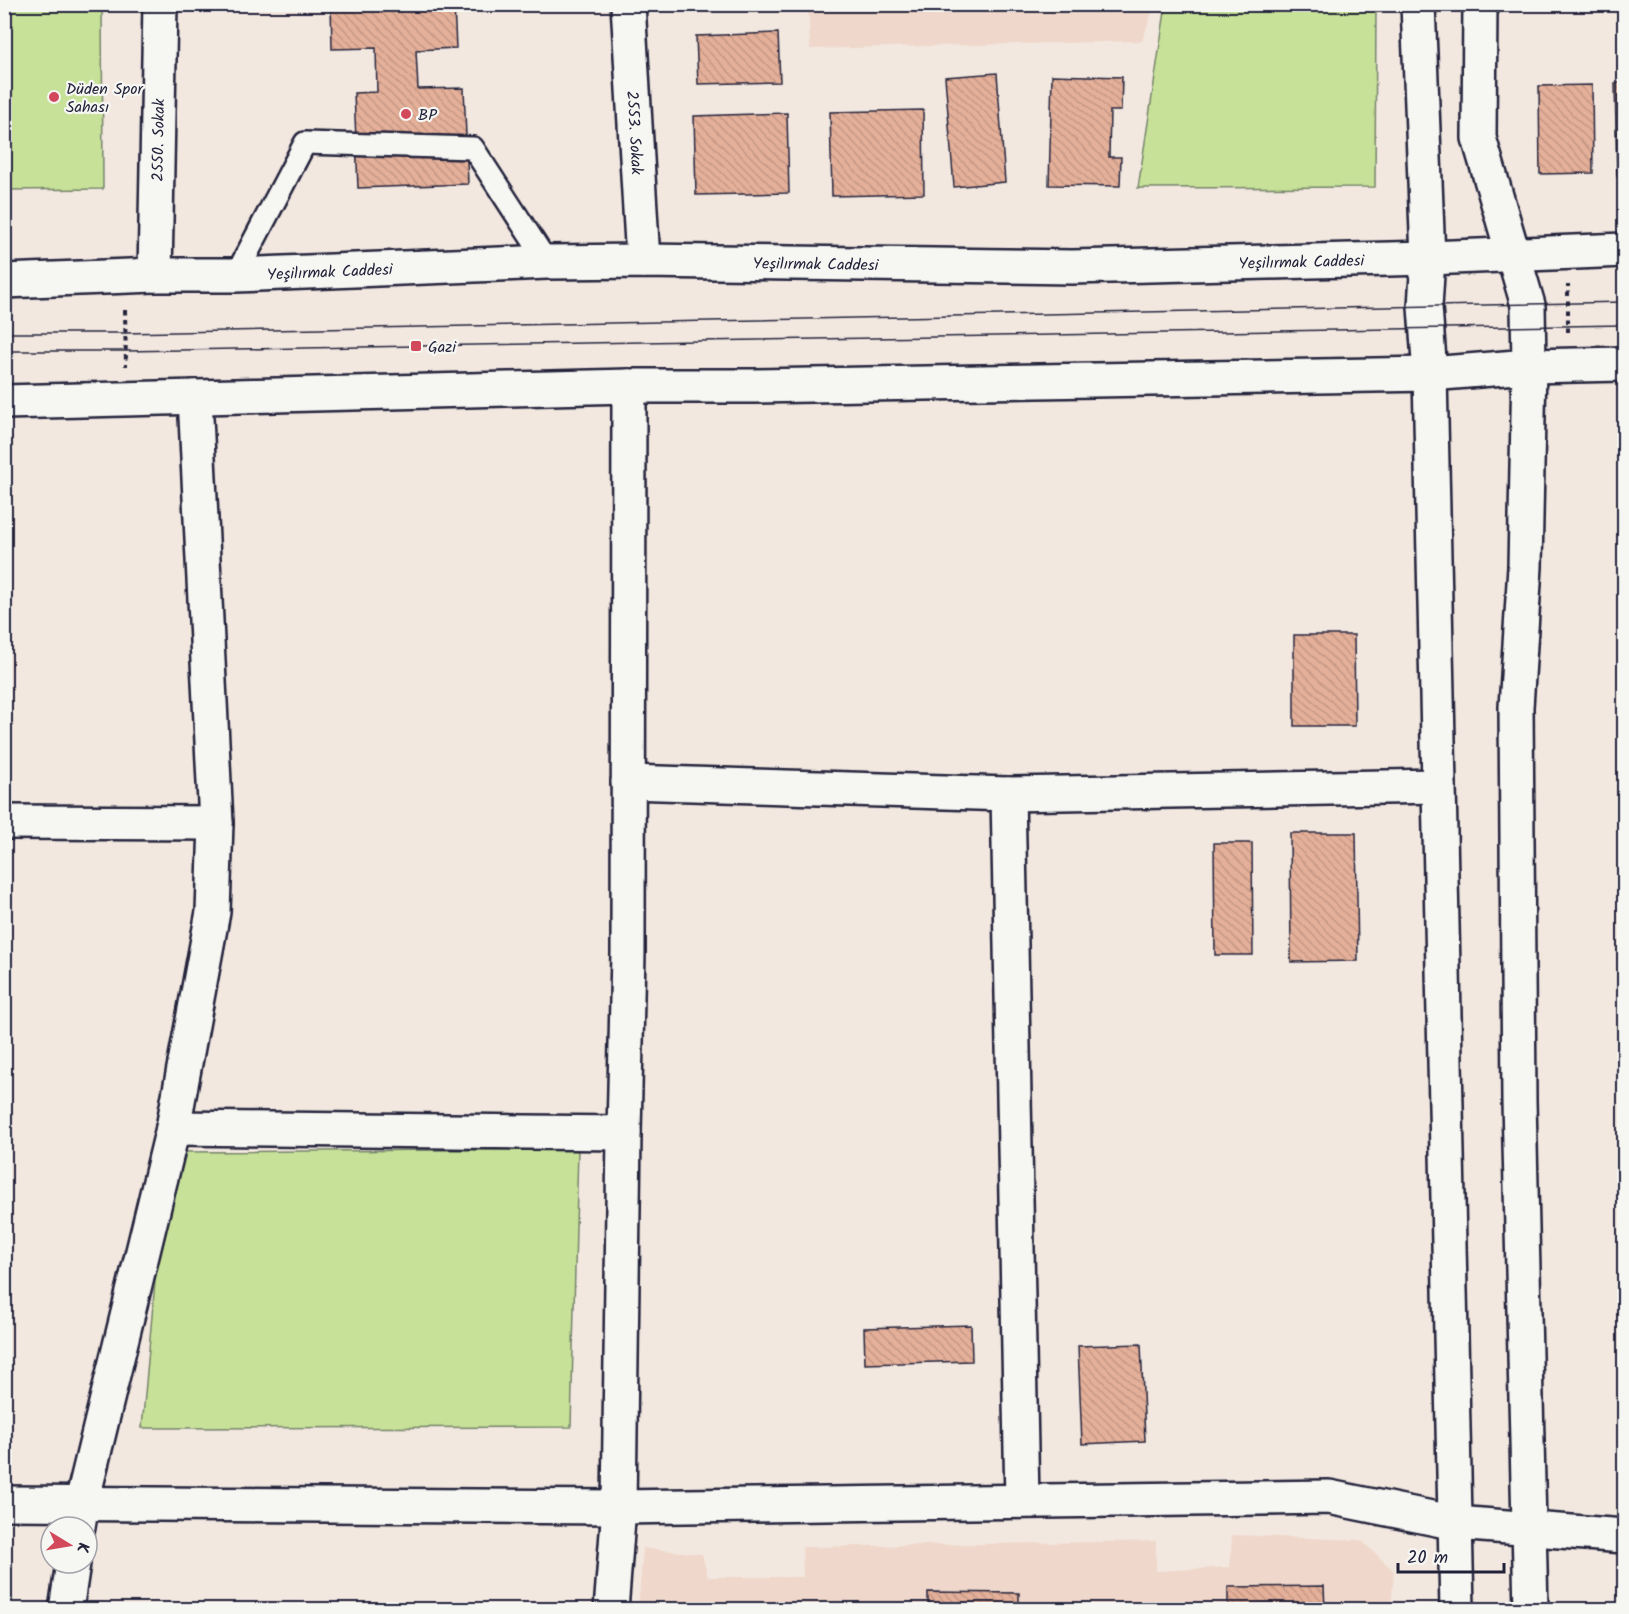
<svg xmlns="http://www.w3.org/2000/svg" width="1629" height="1614" viewBox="0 0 1629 1614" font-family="Kalam,sans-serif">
	<defs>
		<pattern id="building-back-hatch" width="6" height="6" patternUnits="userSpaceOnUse" patternTransform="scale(1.5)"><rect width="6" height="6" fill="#e5b099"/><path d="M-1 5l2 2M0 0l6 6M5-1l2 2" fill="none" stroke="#c49785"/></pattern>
	</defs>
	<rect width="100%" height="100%" fill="#f3e8e0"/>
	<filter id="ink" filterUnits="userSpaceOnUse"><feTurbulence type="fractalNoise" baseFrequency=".0167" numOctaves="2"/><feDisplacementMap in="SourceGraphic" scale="12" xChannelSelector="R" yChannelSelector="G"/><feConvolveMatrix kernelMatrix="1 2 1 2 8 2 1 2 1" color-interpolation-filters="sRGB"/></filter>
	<g filter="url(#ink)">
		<g fill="#efd7cb">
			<polygon points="808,5 808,4 1155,5 1142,41 810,49"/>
			<polygon points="1232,1535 1361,1540 1394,1571 1391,1610 638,1610 643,1548 702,1554 708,1577 803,1577 802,1547 1156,1541 1156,1571 1230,1567"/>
		</g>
		<g fill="#c7e298" stroke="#74826a" stroke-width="1.5">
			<polygon points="4,5 102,5 103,189 5,190"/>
			<polygon points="1184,5 1376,5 1375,187 1138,188 1166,5"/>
			<polygon points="578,1149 571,1427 142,1428 160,1226 181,1152"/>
		</g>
		<g fill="url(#building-back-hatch)" stroke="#22223b" stroke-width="1.5">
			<polygon points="331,4 454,4 456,48 416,50 418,89 464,88 468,184 358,188 354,93 377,92 376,48 332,49"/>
			<polygon points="698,4 777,4 777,8 698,10"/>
			<polygon points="778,33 780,82 698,84 696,36"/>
			<polygon points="997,73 1005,182 954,187 945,77"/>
			<polygon points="1052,75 1122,77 1121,111 1110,111 1109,157 1121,157 1120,186 1049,185"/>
			<polygon points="1624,82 1624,176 1617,176 1615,83"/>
			<polygon points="1592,85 1593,173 1540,174 1539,86"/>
			<polygon points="923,110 924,194 832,196 830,112"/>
			<polygon points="787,113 789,193 696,195 694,116"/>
			<polygon points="1294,635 1354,635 1355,726 1294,726"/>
			<polygon points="1290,833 1356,833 1358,961 1291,962"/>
			<polygon points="1214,843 1252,843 1253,955 1215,955"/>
			<polygon points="971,1325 972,1361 865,1364 864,1328"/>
			<polygon points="1141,1344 1145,1441 1082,1444 1078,1346"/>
			<polygon points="1324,1586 1325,1610 1228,1610 1228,1587"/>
			<polygon points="928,1592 1019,1593 1019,1610 928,1610"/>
		</g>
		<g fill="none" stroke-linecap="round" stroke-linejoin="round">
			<g stroke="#22223b" stroke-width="26">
				<polyline id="lane" points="236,275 305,143 473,148 547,262"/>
			</g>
			<g stroke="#22223b" stroke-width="38">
				<g id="street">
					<path id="s1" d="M 155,275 L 160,4"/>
					<polyline points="628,782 1008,794 1439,786"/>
					<polyline points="1008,794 1022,1501"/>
					<polyline points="4,822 216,823"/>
					<polyline points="173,1128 624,1133"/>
					<polyline points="4,1503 619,1507 1329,1497 1456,1523 1624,1536"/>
					<polyline points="78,1527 82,1502 173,1128 213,912 216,823 195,397"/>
					<polyline points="66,1610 73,1563"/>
					<polyline points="611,1610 619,1507 624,1133 628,953 629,386"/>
				</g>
			</g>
			<g stroke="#22223b" stroke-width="38">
				<g id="secondary">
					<path id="s2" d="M 628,4 L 643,261"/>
					<polyline points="1529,366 1525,567 1516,707 1519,1101 1531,1610"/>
					<polyline points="1430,374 1457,1610"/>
				</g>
			</g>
			<g stroke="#22223b" stroke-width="38">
				<g id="primary">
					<polyline points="1418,4 1428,258 1425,307 1430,374"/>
					<polyline points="1480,4 1479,138 1528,305 1529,366"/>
					<path id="s3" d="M 4,281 L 155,275 L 236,275 L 547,262 L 643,261 L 1072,267 L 1428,258 L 1624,250"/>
					<polyline points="4,402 629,386 754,386 1430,374 1529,366 1624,364"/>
				</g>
			</g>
			<g stroke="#22223b" stroke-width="4" stroke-dasharray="4.5 4.5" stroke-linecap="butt">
				<polyline points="125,310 126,366"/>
				<polyline points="1568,332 1568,285"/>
			</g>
			<use href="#lane" stroke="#f6f6f2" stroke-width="21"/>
			<use href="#street" stroke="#f6f6f2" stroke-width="33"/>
			<use href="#secondary" stroke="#f6f6f2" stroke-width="33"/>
			<use href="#primary" stroke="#f6f6f2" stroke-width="33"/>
			<g stroke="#22223b" stroke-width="1.5">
				<polyline points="4,333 125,333 1624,302"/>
				<polyline points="4,351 126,351 1624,325"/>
			</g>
		</g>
	</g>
	<g fill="#d1495b" stroke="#f6f6f2" stroke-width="2">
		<circle cx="54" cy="97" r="6"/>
		<circle cx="406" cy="114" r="6"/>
		<rect x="410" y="340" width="12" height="12" rx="3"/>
	</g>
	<g text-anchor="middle" stroke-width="4.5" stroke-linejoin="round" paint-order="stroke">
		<g font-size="16" fill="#22223b" stroke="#f6f6f2" text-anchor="start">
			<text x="66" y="94">Düden Spor<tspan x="66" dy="18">Sahası</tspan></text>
			<text x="418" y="120">BP</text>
			<text x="428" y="352">Gazi</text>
		</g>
		<g font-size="16" fill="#22223b" stroke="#f6f6f2">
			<text dy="6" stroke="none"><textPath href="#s2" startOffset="129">2553. Sokak</textPath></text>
			<text dy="6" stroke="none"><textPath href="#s1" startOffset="135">2550. Sokak</textPath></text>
			<text dy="6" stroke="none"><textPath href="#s3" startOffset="1298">Yeşilırmak Caddesi</textPath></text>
			<text dy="6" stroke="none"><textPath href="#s3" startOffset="812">Yeşilırmak Caddesi</textPath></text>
			<text dy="6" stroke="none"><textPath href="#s3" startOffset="326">Yeşilırmak Caddesi</textPath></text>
		</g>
	</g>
	<rect width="1629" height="1614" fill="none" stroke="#f6f6f2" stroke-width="24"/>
	<rect x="12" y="12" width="1605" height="1590" fill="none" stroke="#22223b" stroke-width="2" filter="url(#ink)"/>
	<g transform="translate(69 1545) rotate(101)"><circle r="28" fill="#f6f6f2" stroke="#a1a1a9" stroke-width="1.5"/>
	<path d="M0-4.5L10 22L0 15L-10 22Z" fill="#d1495b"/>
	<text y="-9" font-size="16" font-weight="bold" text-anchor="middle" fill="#22223b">K</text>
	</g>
	<path d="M1398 1563v9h106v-9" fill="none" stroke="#22223b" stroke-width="3"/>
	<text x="1407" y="1563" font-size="18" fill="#22223b" stroke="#f6f6f2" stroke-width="4.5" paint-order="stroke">20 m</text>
</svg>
